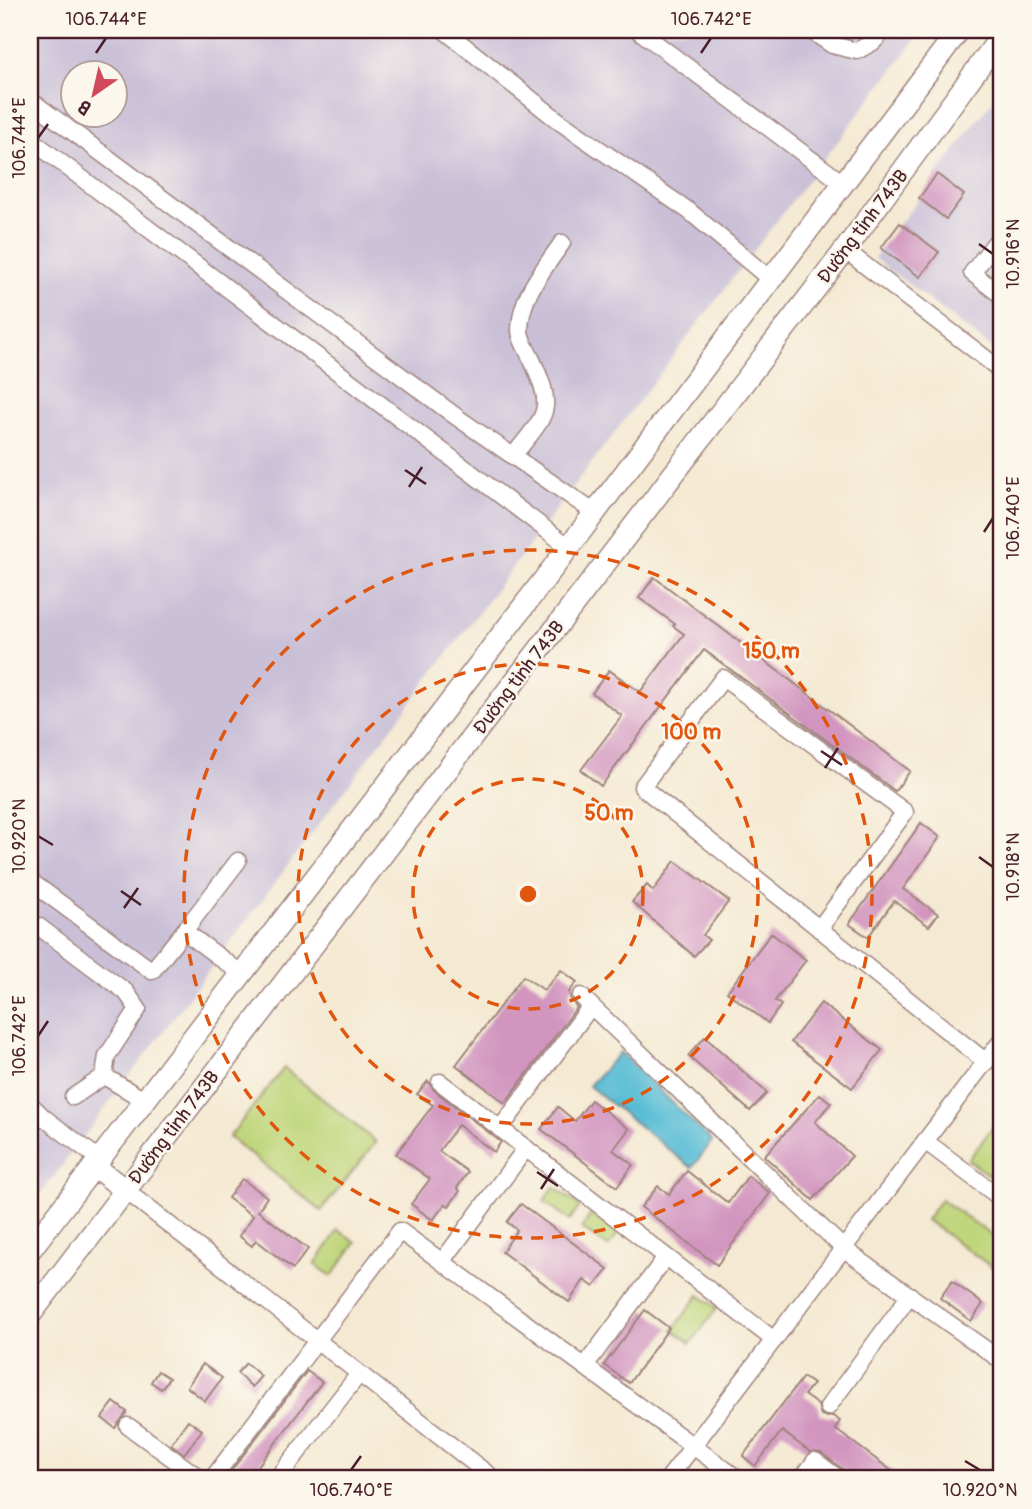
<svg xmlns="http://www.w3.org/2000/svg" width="1032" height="1509" viewBox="0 0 1032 1509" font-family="Pangolin,sans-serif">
	<rect width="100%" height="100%" fill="#fbf7ec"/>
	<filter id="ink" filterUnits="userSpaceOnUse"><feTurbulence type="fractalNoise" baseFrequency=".0143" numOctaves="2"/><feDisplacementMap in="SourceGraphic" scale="14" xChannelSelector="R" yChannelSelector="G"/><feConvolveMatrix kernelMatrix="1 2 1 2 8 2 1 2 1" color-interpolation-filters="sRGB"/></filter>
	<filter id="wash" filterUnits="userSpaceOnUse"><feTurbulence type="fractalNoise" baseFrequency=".00686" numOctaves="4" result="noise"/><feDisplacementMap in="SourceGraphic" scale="28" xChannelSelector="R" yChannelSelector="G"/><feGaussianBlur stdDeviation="1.57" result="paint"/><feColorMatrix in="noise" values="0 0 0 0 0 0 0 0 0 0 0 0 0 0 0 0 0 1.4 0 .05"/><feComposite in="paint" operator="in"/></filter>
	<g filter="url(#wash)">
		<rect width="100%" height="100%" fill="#f4e9d2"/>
		<g fill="#c9bfd7" fill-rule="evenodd">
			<path d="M 30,30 L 923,30 L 570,491 L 30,1208 ZM 74,74 L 116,74 L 116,116 L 74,116 Z"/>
			<polygon points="1002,88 1002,356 874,258"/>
		</g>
		<g fill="#c0d67b" stroke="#857a53" stroke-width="2">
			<polygon points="284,1068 376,1142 321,1211 229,1137"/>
			<polygon points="999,1119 1002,1121 1002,1159 990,1176 968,1160"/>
			<polygon points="554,1187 580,1206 570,1220 544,1201"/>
			<polygon points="941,1199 1002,1243 1002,1274 926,1220"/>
			<polygon points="591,1214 618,1233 608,1247 582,1228"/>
			<polygon points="338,1230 356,1242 332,1276 315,1265"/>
			<polygon points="699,1295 717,1308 691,1343 673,1330"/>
		</g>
		<polygon fill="#57bcd5" stroke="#506e80" stroke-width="2" points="620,1052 712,1141 692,1168 589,1086"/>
		<g id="blocks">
			<g fill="#d295c0">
				<polygon points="937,174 964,195 946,219 919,198"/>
				<polygon points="900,223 939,252 920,277 881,248"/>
				<polygon points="654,577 910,771 895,791 704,650 601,786 581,770 622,716 592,693 609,670 640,692 684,634 673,626 675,624 639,598"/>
				<polygon points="921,823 940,837 903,889 938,914 929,926 894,901 868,937 849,924"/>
				<polygon points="675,861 729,901 703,935 709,940 694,956 632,902 647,885 653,891"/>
				<polygon points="771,933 806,960 775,1001 781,1005 768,1023 727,992"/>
				<polygon points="561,970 577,982 569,992 571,1000 577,1007 505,1103 456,1065 523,976 544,990"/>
				<polygon points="821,1003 882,1050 852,1088 791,1042"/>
				<polygon points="705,1037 767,1093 750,1111 688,1056"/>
				<polygon points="428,1081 434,1090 501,1142 494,1152 458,1125 439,1151 468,1172 457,1188 460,1191 449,1206 445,1204 433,1220 411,1204 430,1179 396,1154 433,1105 417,1094"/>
				<polygon points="820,1094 831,1103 815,1122 852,1156 813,1200 764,1156"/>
				<polygon points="591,1100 629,1129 613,1150 633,1165 617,1187 541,1129 558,1107 575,1121"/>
				<polygon points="687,1171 728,1203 748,1176 770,1193 717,1265 641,1207 658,1186 669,1194"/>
				<polygon points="242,1179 267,1197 258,1211 308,1249 293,1269 256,1240 252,1246 239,1236 253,1216 228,1198"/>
				<polygon points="521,1204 608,1269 594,1287 584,1280 569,1302 502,1252 517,1230 507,1222"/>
				<polygon points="952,1281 983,1304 971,1321 940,1298"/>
				<polygon points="645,1310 669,1328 629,1383 604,1365"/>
				<polygon points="246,1363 261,1376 252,1387 237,1373"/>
				<polygon points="203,1364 222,1378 205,1401 187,1387"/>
				<polygon points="158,1371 169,1378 161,1389 151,1382"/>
				<polygon points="307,1371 322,1382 248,1479 225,1479"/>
				<polygon points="803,1377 813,1384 804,1395 818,1405 821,1415 828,1417 833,1416 840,1421 835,1429 903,1479 856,1479 821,1453 810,1452 782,1431 755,1466 743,1456"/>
				<polygon points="114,1402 127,1412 115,1428 102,1418"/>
				<polygon points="188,1420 202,1430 184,1454 171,1444"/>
			</g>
		</g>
	</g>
	<g filter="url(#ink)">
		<use href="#blocks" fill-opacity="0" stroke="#9f847e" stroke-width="2"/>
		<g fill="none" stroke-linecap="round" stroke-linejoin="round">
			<g stroke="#9f847e" stroke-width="19">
				<g id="minor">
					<polyline points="444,30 560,122 689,211 771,280"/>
					<polyline points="638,30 844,184"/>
					<polyline points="810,30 832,45 857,51 873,42 884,30"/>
					<polyline points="30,100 458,418 595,513"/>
					<polyline points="30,139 569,547"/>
					<polyline points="1002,234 972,273 1002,296"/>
					<polyline points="845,250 1002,371"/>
					<path d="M 513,456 C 546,414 556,412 532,360 C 528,351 520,340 520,330 C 520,296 544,269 562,243"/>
					<polyline points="30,881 152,971 184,931 242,974"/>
					<polyline points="38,926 126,992 138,1009 107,1056 104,1076 144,1100"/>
					<polyline points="819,929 905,812 723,678 642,787 986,1062"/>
					<polyline points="184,931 238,861"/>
					<polyline points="581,996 844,1249 1002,1361"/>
					<polyline points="440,1082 774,1340"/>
					<polyline points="73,1097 104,1076"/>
					<polyline points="30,1104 43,1117"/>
					<polyline points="30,1120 43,1117 99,1159"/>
					<polyline points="500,1129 591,1006"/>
					<polyline points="925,1141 1002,1199"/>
					<polyline points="125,1190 494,1479"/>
					<polyline points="442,1262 526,1148"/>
					<polyline points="585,1366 666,1257"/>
					<polyline points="828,1407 910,1295"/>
					<polyline points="128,1426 201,1479"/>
					<polyline points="212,1479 400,1231 738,1479"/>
					<polyline points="277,1479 359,1374"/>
					<polyline points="668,1479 1002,1040"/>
					<polyline points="802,1479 815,1461 839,1479"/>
				</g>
			</g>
			<g stroke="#9f847e" stroke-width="24">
				<g id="major">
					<polyline points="94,1166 125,1190"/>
					<polyline points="30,1250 569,547 959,30"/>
					<polyline points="30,1315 845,250 1002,35"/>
				</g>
			</g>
			<use href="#minor" stroke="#fff" stroke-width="16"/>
			<use href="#major" stroke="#fff" stroke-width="21"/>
		</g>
	</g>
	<path fill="none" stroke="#4a1f2b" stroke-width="2.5" d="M 96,53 L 106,38M 701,53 L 711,38M 38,138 L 48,124M 979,244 L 993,254M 405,470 L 426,484M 409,487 L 422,467M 984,532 L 993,518M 821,751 L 842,765M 825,768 L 838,748M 38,836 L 53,845M 979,857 L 993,867M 121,891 L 141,905M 124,908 L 138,888M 38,1036 L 48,1021M 537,1172 L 558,1186M 541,1189 L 554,1169M 965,1461 L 980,1470M 351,1470 L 361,1456"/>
	<g fill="none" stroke="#e0560e" stroke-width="3.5" stroke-dasharray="12 9">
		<circle cx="528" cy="894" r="115"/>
		<circle cx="528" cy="894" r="230"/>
		<circle cx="528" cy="894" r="344"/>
	</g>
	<g text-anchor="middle" stroke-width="5" stroke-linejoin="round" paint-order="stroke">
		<g font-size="19" fill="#4a1f2b" stroke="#fbf7ec">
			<text transform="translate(862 226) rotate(-53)" y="7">Đường tỉnh 743B</text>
			<text transform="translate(518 677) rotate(-53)" y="7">Đường tỉnh 743B</text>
			<text transform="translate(173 1127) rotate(-53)" y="7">Đường tỉnh 743B</text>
		</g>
	</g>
	<circle cx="528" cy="894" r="10" fill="#e0560e" stroke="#fbf7ec" stroke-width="3.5"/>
	<g font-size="21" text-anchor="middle" font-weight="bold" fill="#e0560e" stroke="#fbf7ec" stroke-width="5" stroke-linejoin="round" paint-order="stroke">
		<text x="771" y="658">150 m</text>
		<text x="691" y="739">100 m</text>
		<text x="609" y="820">50 m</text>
	</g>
	<rect width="1032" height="1509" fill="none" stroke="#fbf7ec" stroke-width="77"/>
	<g transform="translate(94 94) rotate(214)"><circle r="33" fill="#fbf7ec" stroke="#b4a19f" stroke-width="2"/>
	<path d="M0-5L12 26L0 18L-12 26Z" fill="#d1495b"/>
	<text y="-10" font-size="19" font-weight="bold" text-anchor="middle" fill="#4a1f2b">B</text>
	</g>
	<rect x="38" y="38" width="955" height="1432" fill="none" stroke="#4a1f2b" stroke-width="2.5"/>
	<g font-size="18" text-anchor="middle" fill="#4a1f2b">
		<text x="106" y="25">106.744°E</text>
		<text x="711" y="25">106.742°E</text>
		<text transform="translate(19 138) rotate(-90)" y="6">106.744°E</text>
		<text transform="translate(1013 254) rotate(-90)" y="6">10.916°N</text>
		<text transform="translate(1013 518) rotate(-90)" y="6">106.740°E</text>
		<text transform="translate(19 836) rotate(-90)" y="6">10.920°N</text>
		<text transform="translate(1013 867) rotate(-90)" y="6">10.918°N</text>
		<text transform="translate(19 1036) rotate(-90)" y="6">106.742°E</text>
		<text x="351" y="1496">106.740°E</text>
		<text x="980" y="1496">10.920°N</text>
	</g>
</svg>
